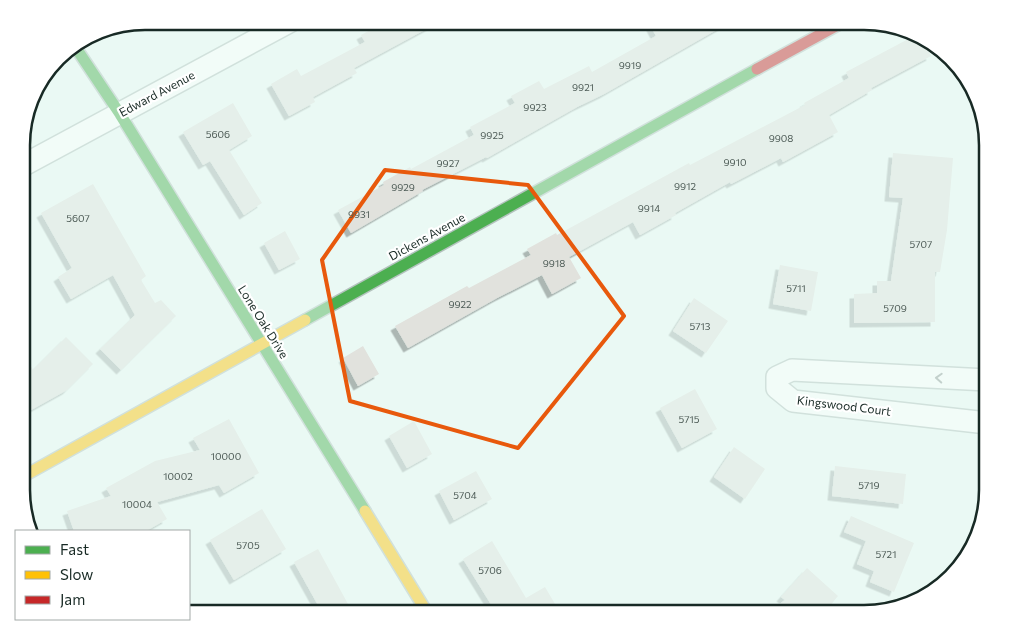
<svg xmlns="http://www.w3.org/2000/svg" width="1009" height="635" viewBox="0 0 1009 635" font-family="Commissioner,sans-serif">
	<defs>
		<filter id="shadow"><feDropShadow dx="-4.5" dy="4.5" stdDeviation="0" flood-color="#0004"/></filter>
	</defs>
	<rect width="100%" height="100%" fill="#eaf9f4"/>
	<g fill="#e1e2dd" filter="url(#shadow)">
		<polygon points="387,21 441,21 354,68 357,73 313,97 315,102 289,116 271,84 297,69 301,76 365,42 361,35"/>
		<polygon points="648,21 732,21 604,94 577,107 487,158 486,157 422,190 423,191 351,233 338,210 384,185 383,182 410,167 411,169 474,135 470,127 515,103 511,96 539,81 544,89 589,66 592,72 656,36"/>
		<polygon points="914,36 921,38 931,56 871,88 872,90 829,115 838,132 783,162 781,158 731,184 730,182 675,213 676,215 640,235 633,222 569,257 581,278 552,294 542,275 497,298 408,348 395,326 467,286 469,288 531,255 527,249 556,233 557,235 689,163 690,165 805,105 804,103 849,78 846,72"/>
		<polygon points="233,103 252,136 229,150 262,203 244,215 210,161 203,165 183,132"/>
		<polygon points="893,153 953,158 947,230 940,272 935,272 935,322 854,323 854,294 877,293 877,281 891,281 903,198 889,197"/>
		<polygon points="93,184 146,276 141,280 155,303 161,300 176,316 121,370 100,349 135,315 113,275 71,299 58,277 72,268 41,213"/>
		<polygon points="285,231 300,259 279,270 264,243"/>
		<polygon points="780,265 818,272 811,311 773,304"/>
		<polygon points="694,298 728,321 706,353 673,331"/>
		<polygon points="66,337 93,364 67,390 22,415 22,351 33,370"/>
		<polygon points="363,346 379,374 358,386 343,358"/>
		<polygon points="695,389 717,429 682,448 660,408"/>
		<polygon points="229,419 259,473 224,493 219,485 157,502 167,519 146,531 74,531 67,511 111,496 106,488 155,461 200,450 193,438"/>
		<polygon points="414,421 432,454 407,468 389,436"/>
		<polygon points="734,447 765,469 745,499 714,477"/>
		<polygon points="835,466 906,474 903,504 832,496"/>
		<polygon points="476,471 492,499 454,520 439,491"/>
		<polygon points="262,509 286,549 234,580 210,540"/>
		<polygon points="851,516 914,543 894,592 870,582 874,571 857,564 866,541 844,532"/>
		<polygon points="492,541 526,598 545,587 561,614 497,614 463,559"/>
		<polygon points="318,549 348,604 330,614 323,614 294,562"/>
		<polygon points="807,568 838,596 823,614 766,614 785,600 781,597"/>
	</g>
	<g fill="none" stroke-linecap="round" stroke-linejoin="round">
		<g stroke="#b4c3be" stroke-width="24">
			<g id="street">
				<polyline points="22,166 291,21"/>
				<polyline points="987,380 792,370 777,377 777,388 793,401 987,423"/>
			</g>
		</g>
		<g stroke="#b4c3be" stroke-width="14">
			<g id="fast">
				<polyline points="74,45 120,114 365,511"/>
				<polyline points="305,320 757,69"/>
			</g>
		</g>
		<g stroke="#b4c3be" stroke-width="14">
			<g id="slow">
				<polyline points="22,477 305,320"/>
				<polyline points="365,511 428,614"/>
			</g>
		</g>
		<g stroke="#b4c3be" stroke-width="14">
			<polyline id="jam" points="757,69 845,21"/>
		</g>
		<use href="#street" stroke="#fcfefd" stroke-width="21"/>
		<use href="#fast" stroke="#4caf50" stroke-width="11"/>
		<use href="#slow" stroke="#ffc107" stroke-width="11"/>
		<use href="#jam" stroke="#c62828" stroke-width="11"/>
	</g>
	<defs><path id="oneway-chevron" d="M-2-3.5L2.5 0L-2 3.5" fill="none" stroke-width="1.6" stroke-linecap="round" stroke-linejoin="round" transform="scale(1.25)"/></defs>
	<use stroke="#959f9c" href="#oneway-chevron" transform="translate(939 378) rotate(-177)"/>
	<path d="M0 0H1009V635H0ZM 385,170 L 528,185 L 624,316 L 518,448 L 350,401 L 322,260 Z" fill="#eaf9f4" fill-opacity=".55" fill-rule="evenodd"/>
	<path fill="none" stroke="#e8590c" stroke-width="4" stroke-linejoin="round" d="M 385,170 L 528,185 L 624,316 L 518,448 L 350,401 L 322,260 Z"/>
	<g text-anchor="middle" stroke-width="4.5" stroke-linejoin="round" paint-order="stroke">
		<g font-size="10" fill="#4c5a55">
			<text x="630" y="69">9919</text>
			<text x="583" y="91">9921</text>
			<text x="535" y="111">9923</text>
			<text x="218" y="138">5606</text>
			<text x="492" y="139">9925</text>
			<text x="781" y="142">9908</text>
			<text x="735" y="166">9910</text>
			<text x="448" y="167">9927</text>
			<text x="685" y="190">9912</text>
			<text x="403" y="191">9929</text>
			<text x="649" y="212">9914</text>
			<text x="359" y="218">9931</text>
			<text x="78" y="222">5607</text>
			<text x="921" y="248">5707</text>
			<text x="554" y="267">9918</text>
			<text x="796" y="292">5711</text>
			<text x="460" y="308">9922</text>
			<text x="895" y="312">5709</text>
			<text x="700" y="330">5713</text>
			<text x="689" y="423">5715</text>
			<text x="226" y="460">10000</text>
			<text x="178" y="480">10002</text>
			<text x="869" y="489">5719</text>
			<text x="465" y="499">5704</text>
			<text x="137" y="508">10004</text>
			<text x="248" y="549">5705</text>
			<text x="886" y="558">5721</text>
			<text x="490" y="574">5706</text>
		</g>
		<g font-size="12" fill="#182a25" stroke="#fff">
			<text transform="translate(157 94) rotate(-28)" y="4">Edward Avenue</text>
			<text transform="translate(427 237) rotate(-29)" y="4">Dickens Avenue</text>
			<text transform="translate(263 322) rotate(58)" y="4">Lone Oak Drive</text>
			<text transform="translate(844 406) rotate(7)" y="4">Kingswood Court</text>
		</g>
	</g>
	<path d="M0 0H1009V635H0ZM145 30H864A115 115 0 0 1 979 145V490A115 115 0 0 1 864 605H145A115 115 0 0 1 30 490V145A115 115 0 0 1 145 30Z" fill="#fff" fill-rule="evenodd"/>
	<path fill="none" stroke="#182a25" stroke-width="2.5" d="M145 30H864A115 115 0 0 1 979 145V490A115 115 0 0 1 864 605H145A115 115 0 0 1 30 490V145A115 115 0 0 1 145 30Z"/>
	<rect x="15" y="530" width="175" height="90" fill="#ffffff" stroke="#a3aaa8"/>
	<rect x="25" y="546" width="25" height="8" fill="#4caf50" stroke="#a3aaa8"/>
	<text x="60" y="555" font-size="15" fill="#182a25">Fast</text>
	<rect x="25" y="571" width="25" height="8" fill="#ffc107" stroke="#a3aaa8"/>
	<text x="60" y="580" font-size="15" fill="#182a25">Slow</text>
	<rect x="25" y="596" width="25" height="8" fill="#c62828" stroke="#a3aaa8"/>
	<text x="60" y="605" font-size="15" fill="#182a25">Jam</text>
</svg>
